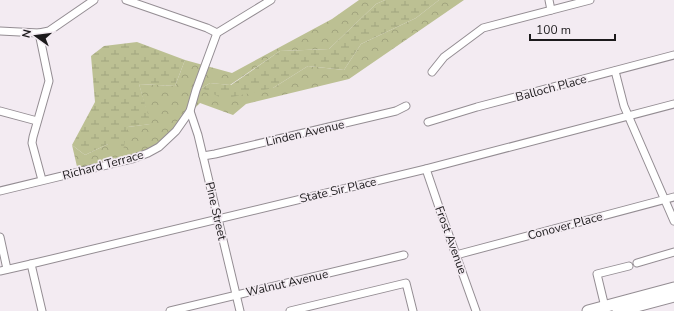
<svg xmlns="http://www.w3.org/2000/svg" width="674" height="311" viewBox="0 0 674 311" font-family="'Nunito Sans',sans-serif">
	<defs>
		<pattern id="forest-crowns" width="20" height="18" patternUnits="userSpaceOnUse"><rect width="20" height="18" fill="#bcc093"/><path d="M2 6a3 3 0 1 1 6 0M12 15a3 3 0 1 1 6 0" fill="none" stroke="#a1a47e"/></pattern>
		<pattern id="wetland-marsh" width="20" height="14" patternUnits="userSpaceOnUse"><rect width="20" height="14" fill="#bcc093"/><path d="M1 5h8M5 5V1M11 12h8M15 12V8" fill="none" stroke="#a1a47e"/></pattern>
	</defs>
	<rect width="100%" height="100%" fill="#f3ebf2"/>
	<polygon fill="url(#forest-crowns)" points="359,0 385,0 376,4 329,49 280,51 230,85 210,83 202,88 273,88 308,66 344,70 361,44 416,18 439,0 464,0 349,79 246,104 233,115 200,103 152,150 78,171 72,145 85,155 108,144 128,127 150,124 139,84 175,86 185,60 232,73 332,19"/>
	<g fill="url(#wetland-marsh)">
		<polygon points="385,0 439,0 416,18 361,44 344,70 308,66 273,88 223,99 202,88 210,83 231,85 280,51 329,49 376,4"/>
		<polygon points="137,42 185,60 175,86 139,84 151,124 128,127 123,151 108,144 85,155 72,145 95,102 91,56 104,46"/>
	</g>
	<g fill="none" stroke-linecap="round" stroke-linejoin="round">
		<g stroke="#948d93" stroke-width="9">
			<g id="minor">
				<polyline points="126,0 207,28 217,33"/>
				<polyline points="549,0 551,10"/>
				<polyline points="0,31 39,33 49,31 94,0"/>
				<polyline points="39,33 49,81 33,137 32,143 42,180"/>
				<polyline points="615,71 624,106 674,221"/>
				<polyline points="432,72 444,57 483,28 590,0"/>
				<polyline points="0,111 37,121"/>
				<polyline points="190,111 198,135 203,156 240,311"/>
				<polyline points="428,122 477,107 674,55"/>
				<polyline points="203,156 215,154 396,111 406,106"/>
				<polyline points="426,169 441,213 476,311"/>
				<polyline points="0,191 132,159 148,153 159,147 176,131 190,111 196,90 217,33 271,0"/>
				<polyline points="0,237 7,269"/>
				<polyline points="456,255 674,197"/>
				<polyline points="637,263 674,252"/>
				<polyline points="31,264 42,311"/>
				<polyline points="0,271 31,264 426,169 674,104"/>
				<polyline points="605,307 597,274 629,266"/>
				<polyline points="170,311 404,255"/>
				<polyline points="290,311 406,283 413,311"/>
			</g>
		</g>
		<g stroke="#948d93" stroke-width="13">
			<g id="highway">
				<polyline points="588,311 674,288"/>
				<polyline points="618,311 674,296"/>
			</g>
		</g>
		<use href="#minor" stroke="#fff" stroke-width="7"/>
		<use href="#highway" stroke="#fff" stroke-width="11"/>
	</g>
	<g text-anchor="middle" stroke-width="3.5" stroke-linejoin="round" paint-order="stroke">
		<g font-size="12" fill="#1c1a1c" stroke="#f3ebf2">
			<text transform="translate(551 88) rotate(-15)" y="4">Balloch Place</text>
			<text transform="translate(305 133) rotate(-13)" y="4">Linden Avenue</text>
			<text transform="translate(103 165) rotate(-15)" y="4">Richard Terrace</text>
			<text transform="translate(338 190) rotate(-13)" y="4">State Sir Place</text>
			<text transform="translate(216 211) rotate(77)" y="4">Pine Street</text>
			<text transform="translate(565 226) rotate(-15)" y="4">Conover Place</text>
			<text transform="translate(451 240) rotate(70)" y="4">Frost Avenue</text>
			<text transform="translate(287 283) rotate(-13)" y="4">Walnut Avenue</text>
		</g>
	</g>
	<g transform="translate(36 36) rotate(284)" stroke="#f3ebf2" stroke-width="3" paint-order="stroke">
	<path d="M0-3L7 15L0 10L-7 15Z" fill="#1c1a1c"/>
	<text y="-6" font-size="11" font-weight="bold" text-anchor="middle" fill="#1c1a1c">N</text>
	</g>
	<path d="M530 34v6h85v-6" fill="none" stroke="#1c1a1c" stroke-width="2"/>
	<text x="536" y="34" font-size="12" fill="#1c1a1c" stroke="#f3ebf2" stroke-width="3" paint-order="stroke">100 m</text>
</svg>
